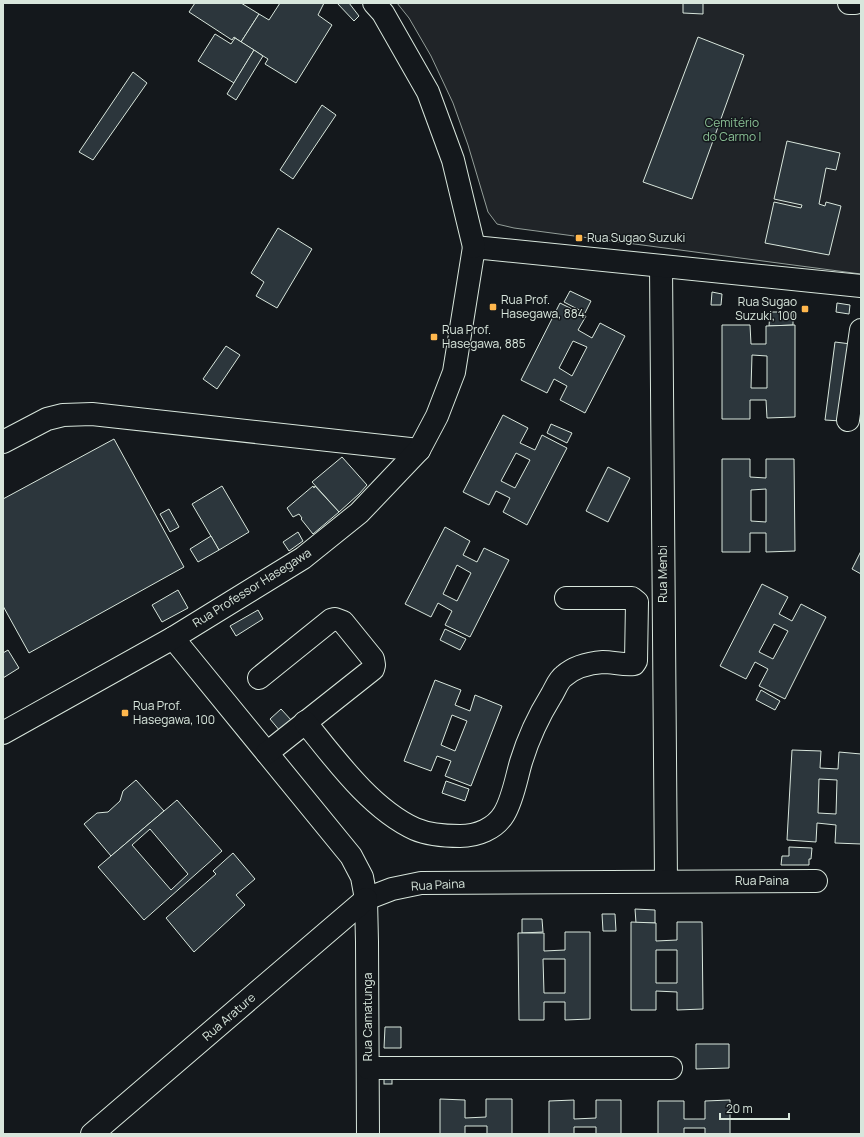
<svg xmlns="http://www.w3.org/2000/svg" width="864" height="1137" viewBox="0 0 864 1137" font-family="Manrope,sans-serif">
	<rect width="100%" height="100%" fill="#14181c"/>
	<polygon fill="#202428" stroke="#939e99" points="397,3 861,3 861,274 514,228 497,224 488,212 468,145 453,103 431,56 409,18"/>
	<g fill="#2c363c" stroke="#d8e6dc" fill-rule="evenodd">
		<polygon points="195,3 241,3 259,14 241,42 234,37 232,40 189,12"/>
		<polygon points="280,3 324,3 318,15 332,25 296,83 265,64 268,59 241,42 259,14 269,20"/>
		<polygon points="337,3 349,3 359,16 354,21"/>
		<polygon points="683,3 703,3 703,14 683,13"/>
		<polygon points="215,34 231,44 235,38 254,50 234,83 198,61"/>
		<polygon points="698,37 744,55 692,199 643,182"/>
		<polygon points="254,50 263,56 236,100 227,94"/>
		<polygon points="133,72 147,83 93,160 79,152"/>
		<polygon points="322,105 336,115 293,179 280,170"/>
		<polygon points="787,141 840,153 836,170 826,168 819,204 825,206 826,202 841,206 829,255 765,243 774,202 801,208 802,205 774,199"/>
		<polygon points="278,228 312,249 277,308 256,296 264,282 251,273"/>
		<polygon points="570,291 591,301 585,313 564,302"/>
		<polygon points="712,292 722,294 721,305 711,305"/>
		<path d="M 560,303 L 586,316 L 578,330 L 592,338 L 600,323 L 625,336 L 585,413 L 560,400 L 567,386 L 554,379 L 547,393 L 521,380 ZM 573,341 L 587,347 L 572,376 L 559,368 Z"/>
		<polygon points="837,303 850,305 849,314 836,312"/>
		<polygon points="770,312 793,312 793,325 769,326"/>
		<path d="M 722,325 L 750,325 L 751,344 L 766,344 L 766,326 L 795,325 L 795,417 L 767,418 L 766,400 L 750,400 L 750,419 L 722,419 ZM 752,355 L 767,356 L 767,388 L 751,388 Z"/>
		<polygon points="835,342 851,344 841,421 825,420"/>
		<polygon points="226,346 240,355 217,389 203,379"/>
		<path d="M 503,415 L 528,428 L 520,443 L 535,450 L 542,435 L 567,448 L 527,525 L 503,512 L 510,498 L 496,491 L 489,505 L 463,492 ZM 516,453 L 530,460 L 515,488 L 501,481 Z"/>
		<polygon points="551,424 572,433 567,443 547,433"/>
		<polygon points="114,439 184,567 29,653 3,606 3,499"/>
		<polygon points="342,457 367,485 359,494 339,512 312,482"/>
		<path d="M 722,459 L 750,459 L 750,477 L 766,478 L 766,459 L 794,459 L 795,551 L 766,552 L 766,533 L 750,533 L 750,552 L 722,552 ZM 766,489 L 766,522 L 751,521 L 751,490 Z"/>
		<polygon points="608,467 630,478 608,522 586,511"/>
		<polygon points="222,486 249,532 219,550 192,504"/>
		<polygon points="313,486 314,488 315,486 339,512 313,534 301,519 302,518 299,514 293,517 287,508"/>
		<polygon points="169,509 179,527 170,532 160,514"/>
		<path d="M 445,527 L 470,541 L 463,555 L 477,562 L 484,548 L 509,560 L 470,637 L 445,625 L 452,611 L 438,603 L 431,617 L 405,604 ZM 457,565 L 471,573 L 457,601 L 443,594 Z"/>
		<polygon points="298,532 303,541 289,551 283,542"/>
		<polygon points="211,536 219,550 198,562 190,549"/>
		<polygon points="861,551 861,574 852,569"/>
		<path d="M 762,584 L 788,597 L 779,614 L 792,621 L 801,604 L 826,617 L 785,699 L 759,686 L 768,669 L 755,662 L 746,679 L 720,666 ZM 774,624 L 788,631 L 773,659 L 759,652 Z"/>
		<polygon points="178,590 188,608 162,622 152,605"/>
		<polygon points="258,610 263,619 236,636 230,626"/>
		<polygon points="445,629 466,639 460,650 440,640"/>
		<polygon points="8,650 19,668 3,678 3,653"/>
		<path d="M 435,680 L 461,690 L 455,705 L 470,711 L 475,695 L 502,706 L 471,786 L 445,776 L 451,761 L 437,756 L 431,771 L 404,761 ZM 452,715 L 467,721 L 455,751 L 441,745 Z"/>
		<polygon points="761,690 780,701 775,710 756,700"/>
		<polygon points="281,709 292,721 280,731 270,719"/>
		<path d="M 792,750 L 821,751 L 820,768 L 838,769 L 839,752 L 861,754 L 861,844 L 835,843 L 836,825 L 817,823 L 816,842 L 787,840 ZM 819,779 L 837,780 L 836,814 L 818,813 Z"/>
		<polygon points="136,780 164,811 111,856 84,824 97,813 108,812 120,801 123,791"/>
		<polygon points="446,781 469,789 465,801 442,793"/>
		<path d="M 177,800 L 222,851 L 144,920 L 98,867 ZM 150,829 L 188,874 L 171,890 L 132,845 Z"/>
		<polygon points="789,847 812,848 811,859 809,859 809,865 781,865 782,856 789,856"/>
		<polygon points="233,853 255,879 236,895 245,905 194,952 166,918 216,874 213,871"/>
		<polygon points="635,909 655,910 655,923 636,923"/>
		<polygon points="602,914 615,914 616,931 603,931"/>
		<polygon points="522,919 542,919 543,932 522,933"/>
		<path d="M 631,922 L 656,923 L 656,941 L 677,940 L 677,922 L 702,922 L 703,1009 L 677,1010 L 677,992 L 656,991 L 656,1010 L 631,1010 ZM 656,950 L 677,950 L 677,983 L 656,983 Z"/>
		<path d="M 565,932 L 590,932 L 590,1019 L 565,1020 L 565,1002 L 544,1002 L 544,1020 L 519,1020 L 518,933 L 544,933 L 544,951 L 565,950 ZM 543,959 L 565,959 L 565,993 L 544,993 Z"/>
		<polygon points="385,1027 401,1027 401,1048 384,1048"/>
		<polygon points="696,1044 729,1044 729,1068 696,1069"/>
		<rect x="384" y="1075" width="8" height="9"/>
		<polygon points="440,1099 465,1100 465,1118 486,1117 486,1099 512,1099 512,1134 487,1134 487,1126 465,1126 465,1134 440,1134"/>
		<polygon points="574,1100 574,1119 596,1118 596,1100 621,1100 621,1134 596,1134 596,1127 574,1127 574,1134 549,1134 549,1101"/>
		<polygon points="730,1100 730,1134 705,1134 705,1128 684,1128 684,1134 658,1134 658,1101 684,1101 684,1119 705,1119 705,1101"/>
	</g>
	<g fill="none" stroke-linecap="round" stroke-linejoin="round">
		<g stroke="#d8e6dc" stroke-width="24">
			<g id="minor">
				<polyline points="849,3 855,3"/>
				<polyline points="661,266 666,881"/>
				<polyline points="848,420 861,330"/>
				<polyline points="3,442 47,419 63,415 92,414 419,450"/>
				<polyline points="173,638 351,856 362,877 366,899 392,889 421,883 816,881"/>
				<polyline points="259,678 331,620 335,619 343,622 373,659 374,665 373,669 267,753"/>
				<path d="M 305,722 C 335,759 371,809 415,829 C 429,835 445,836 460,836 C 477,836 495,829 504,814 C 513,799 516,779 521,762 C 528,739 538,717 551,696 C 555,690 558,680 564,676 C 574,667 590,663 603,662 C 613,662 623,665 634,664 L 636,661 L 637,602 L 632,598 L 566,598"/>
				<polyline points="3,733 173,638 303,558 359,513 419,450 437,416 454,372 474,247 861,286"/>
				<polyline points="366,899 367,942 368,1134"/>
				<polyline points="368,1068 671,1068"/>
				<polyline points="92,1134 366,899"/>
			</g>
		</g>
		<g stroke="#d8e6dc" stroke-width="24">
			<polyline id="major" points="374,3 383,13 428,92 453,160 474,247"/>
		</g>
		<use href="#minor" stroke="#14181c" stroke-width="22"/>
		<use href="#major" stroke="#14181c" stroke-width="22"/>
	</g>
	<g fill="#ffb74d" stroke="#14181c" stroke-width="1.5">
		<rect x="575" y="234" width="8" height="8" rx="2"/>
		<rect x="489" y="303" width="8" height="8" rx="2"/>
		<rect x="801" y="305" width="8" height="8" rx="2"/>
		<rect x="430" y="333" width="8" height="8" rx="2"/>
		<rect x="121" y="709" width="8" height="8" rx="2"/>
	</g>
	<g text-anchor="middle" stroke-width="3" stroke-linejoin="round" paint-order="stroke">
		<g font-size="12" fill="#8ac095" stroke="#14181c">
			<text x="732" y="127">Cemitério<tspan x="732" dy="14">do Carmo I</tspan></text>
		</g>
		<g font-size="12" fill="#d8e6dc" stroke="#14181c" text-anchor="start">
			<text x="587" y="242">Rua Sugao Suzuki</text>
			<text x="501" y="304">Rua Prof.<tspan x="501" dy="14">Hasegawa, 884</tspan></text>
			<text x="797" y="306" text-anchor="end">Rua Sugao<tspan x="797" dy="14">Suzuki, 100</tspan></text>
			<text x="442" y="334">Rua Prof.<tspan x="442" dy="14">Hasegawa, 885</tspan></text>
			<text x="133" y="710">Rua Prof.<tspan x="133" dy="14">Hasegawa, 100</tspan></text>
		</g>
		<g font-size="12" fill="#d8e6dc" stroke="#14181c">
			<text transform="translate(663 574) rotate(-90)" y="4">Rua Menbi</text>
			<text transform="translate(252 588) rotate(-32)" y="4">Rua Professor Hasegawa</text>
			<text x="762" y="885">Rua Paina</text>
			<text transform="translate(438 885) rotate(-3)" y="4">Rua Paina</text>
			<text transform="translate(229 1017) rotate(-41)" y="4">Rua Arature</text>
			<text transform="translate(368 1017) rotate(-90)" y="4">Rua Camatunga</text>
		</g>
	</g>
	<rect width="864" height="1137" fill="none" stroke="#d8e6dc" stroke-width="8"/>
	<path d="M720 1113v6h69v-6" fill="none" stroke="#d8e6dc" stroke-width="2"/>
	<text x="726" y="1113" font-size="12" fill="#d8e6dc" stroke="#14181c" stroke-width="3" paint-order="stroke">20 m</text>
</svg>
